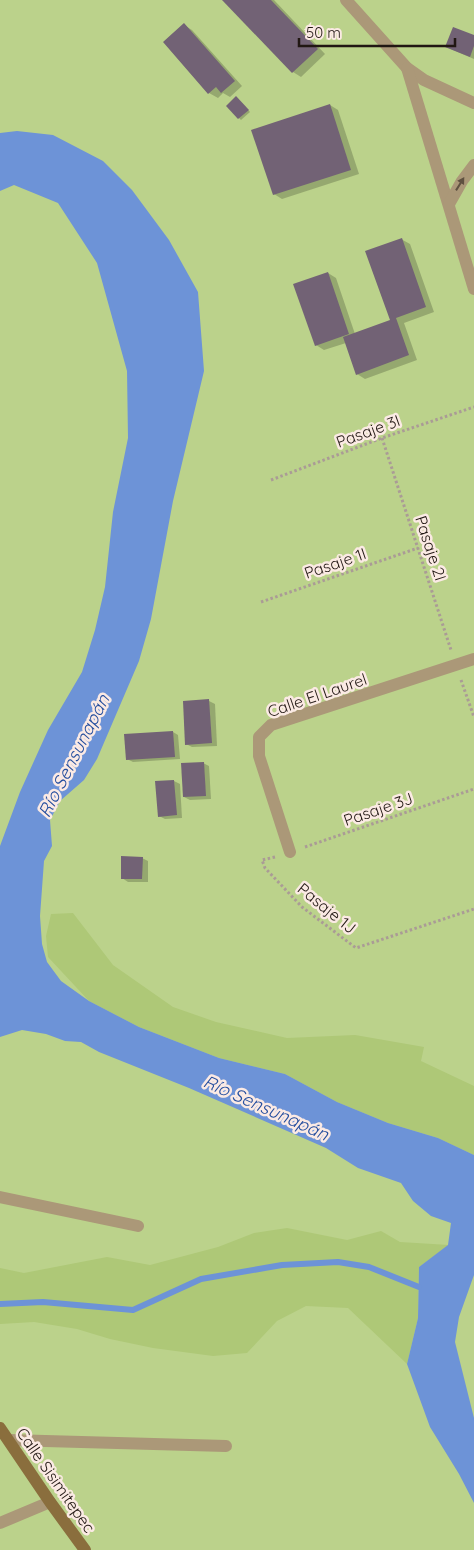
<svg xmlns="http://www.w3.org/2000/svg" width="474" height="1550" viewBox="0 0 474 1550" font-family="Quicksand,sans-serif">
	<rect width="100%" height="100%" fill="#fbeae4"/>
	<rect fill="#bbd28b" x="0" y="0" width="474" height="1550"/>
	<g fill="#aec877">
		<polygon points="73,913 113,965 173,1007 216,1022 287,1038 355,1035 424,1047 421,1061 474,1086 474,1155 438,1138 388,1123 337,1102 285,1074 219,1058 139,1027 89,1001 48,957 46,936 51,914"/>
		<polygon points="287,1228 347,1240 381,1231 400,1242 449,1245 419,1267 418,1318 407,1364 348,1308 306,1306 277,1321 247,1353 213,1356 153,1348 110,1339 77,1329 34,1322 0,1324 0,1268 24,1273 107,1257 150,1265 218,1247 254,1233"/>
	</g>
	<polygon fill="#6d93d7" points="17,131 53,135 103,161 132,190 169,240 198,292 204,371 173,501 151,619 139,661 97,759 84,780 60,801 50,820 52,846 44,861 40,916 42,944 47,962 61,981 89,1001 139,1027 219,1058 285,1074 337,1102 388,1123 438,1138 474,1155 474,1275 459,1317 455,1342 474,1418 474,1503 459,1474 430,1427 407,1364 418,1318 419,1267 448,1245 451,1223 431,1216 413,1201 401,1183 358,1168 326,1148 189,1088 99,1052 81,1042 65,1041 46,1034 22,1030 0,1037 0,846 20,792 48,730 82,672 95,630 105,587 113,512 128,438 127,371 97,263 58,203 14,185 0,191 0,133"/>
	<g fill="#0003">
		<polygon points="224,0 274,0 325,54 301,77 293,72"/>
		<polygon points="184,25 192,30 242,86 230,97 223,93 218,98 209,93 164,42"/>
		<polygon points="474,37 474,59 446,47"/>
		<polygon points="236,97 250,112 241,120 227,106"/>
		<polygon points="330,105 338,110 359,174 282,199 274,194"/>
		<polygon points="401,239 410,244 434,312 404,323 417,360 365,379 357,374 346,343 324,350 316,345 328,273 336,278 355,334 391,321"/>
		<polygon points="209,701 215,704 217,746 192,747 186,744 184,702"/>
		<polygon points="173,732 178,735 180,759 133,762 127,759"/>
		<polygon points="203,763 209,766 211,799 190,800 184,797"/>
		<polygon points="174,781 180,784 182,818 165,819 159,816"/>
		<polygon points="142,858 148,861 148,882 128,882 122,878"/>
	</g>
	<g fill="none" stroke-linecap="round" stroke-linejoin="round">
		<polyline stroke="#6d93d7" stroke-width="6" points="0,1304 43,1302 133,1310 201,1279 282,1265 338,1262 369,1267 419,1287"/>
	</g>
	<g fill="#726275">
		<polygon points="222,0 271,0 318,49 292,73"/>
		<polygon points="184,23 235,81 221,93 216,87 208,94 163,42"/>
		<polygon points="453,27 474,35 474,46 470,57 445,47"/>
		<polygon points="236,96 249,110 238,119 226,106"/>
		<polygon points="330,104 351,170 273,195 251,130"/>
		<polygon points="402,238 426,307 396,318 409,355 356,375 343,337 390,320 365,251"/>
		<polygon points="328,272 349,334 315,346 293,284"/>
		<polygon points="209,699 212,743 185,745 183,701"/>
		<polygon points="173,731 175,757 126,760 124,734"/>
		<polygon points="204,762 206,796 183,797 181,763"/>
		<polygon points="174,780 177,815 158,817 155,781"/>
		<polygon points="121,856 143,857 142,879 121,879"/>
	</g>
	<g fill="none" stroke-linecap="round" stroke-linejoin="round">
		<g stroke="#aa9b96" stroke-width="3" stroke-dasharray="2.5 2.5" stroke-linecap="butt">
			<polyline points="382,438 451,650"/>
			<polyline points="271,480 382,438 474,407"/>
			<polyline points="261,602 418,548"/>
			<polyline points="461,680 474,717"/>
			<polyline points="305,847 474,789"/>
			<polyline points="275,857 262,860 265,868 302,907 356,948 474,909"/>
		</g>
		<g stroke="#ab9878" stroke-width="12">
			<polyline points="346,0 407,68 424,80 474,103"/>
			<polyline points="407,68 474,289"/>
			<polyline points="449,204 462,181 474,165"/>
			<polyline points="290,852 259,756 259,737 271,725 474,659"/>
			<polyline points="0,1197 138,1226"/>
			<polyline points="9,1440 226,1446"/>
			<polyline points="0,1523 50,1502"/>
		</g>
		<polyline stroke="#8a6e3d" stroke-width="12" points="0,1428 50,1502 85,1550"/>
	</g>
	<defs><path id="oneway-solid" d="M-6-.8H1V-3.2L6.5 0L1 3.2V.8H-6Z" transform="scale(1.25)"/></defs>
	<use fill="#5f5140" href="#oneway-solid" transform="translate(460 184) rotate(-58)"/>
	<g text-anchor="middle" stroke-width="5" stroke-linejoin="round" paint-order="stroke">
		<g font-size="16" fill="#211713" stroke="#fbeae4">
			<text transform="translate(368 431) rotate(-20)" y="6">Pasaje 3I</text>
			<text transform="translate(431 548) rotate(72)" y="6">Pasaje 2I</text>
			<text transform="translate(335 563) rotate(-19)" y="6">Pasaje 1I</text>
			<text transform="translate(317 695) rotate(-19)" y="6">Calle El Laurel</text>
			<text transform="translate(378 809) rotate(-19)" y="6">Pasaje 3J</text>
			<text transform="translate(327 908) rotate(39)" y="6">Pasaje 1J</text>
			<text transform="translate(56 1480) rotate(55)" y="6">Calle Sisimitepec</text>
		</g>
		<g font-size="18" font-style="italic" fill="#234d9e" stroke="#fbeae4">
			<text transform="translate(74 756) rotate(-63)" y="6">Río Sensunapán</text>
			<text transform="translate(266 1108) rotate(24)" y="6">Río Sensunapán</text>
		</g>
	</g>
	<path d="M299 38v8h156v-8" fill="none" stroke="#211713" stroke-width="2.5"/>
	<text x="306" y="38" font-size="15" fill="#211713" stroke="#fbeae4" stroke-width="4" paint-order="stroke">50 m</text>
</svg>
